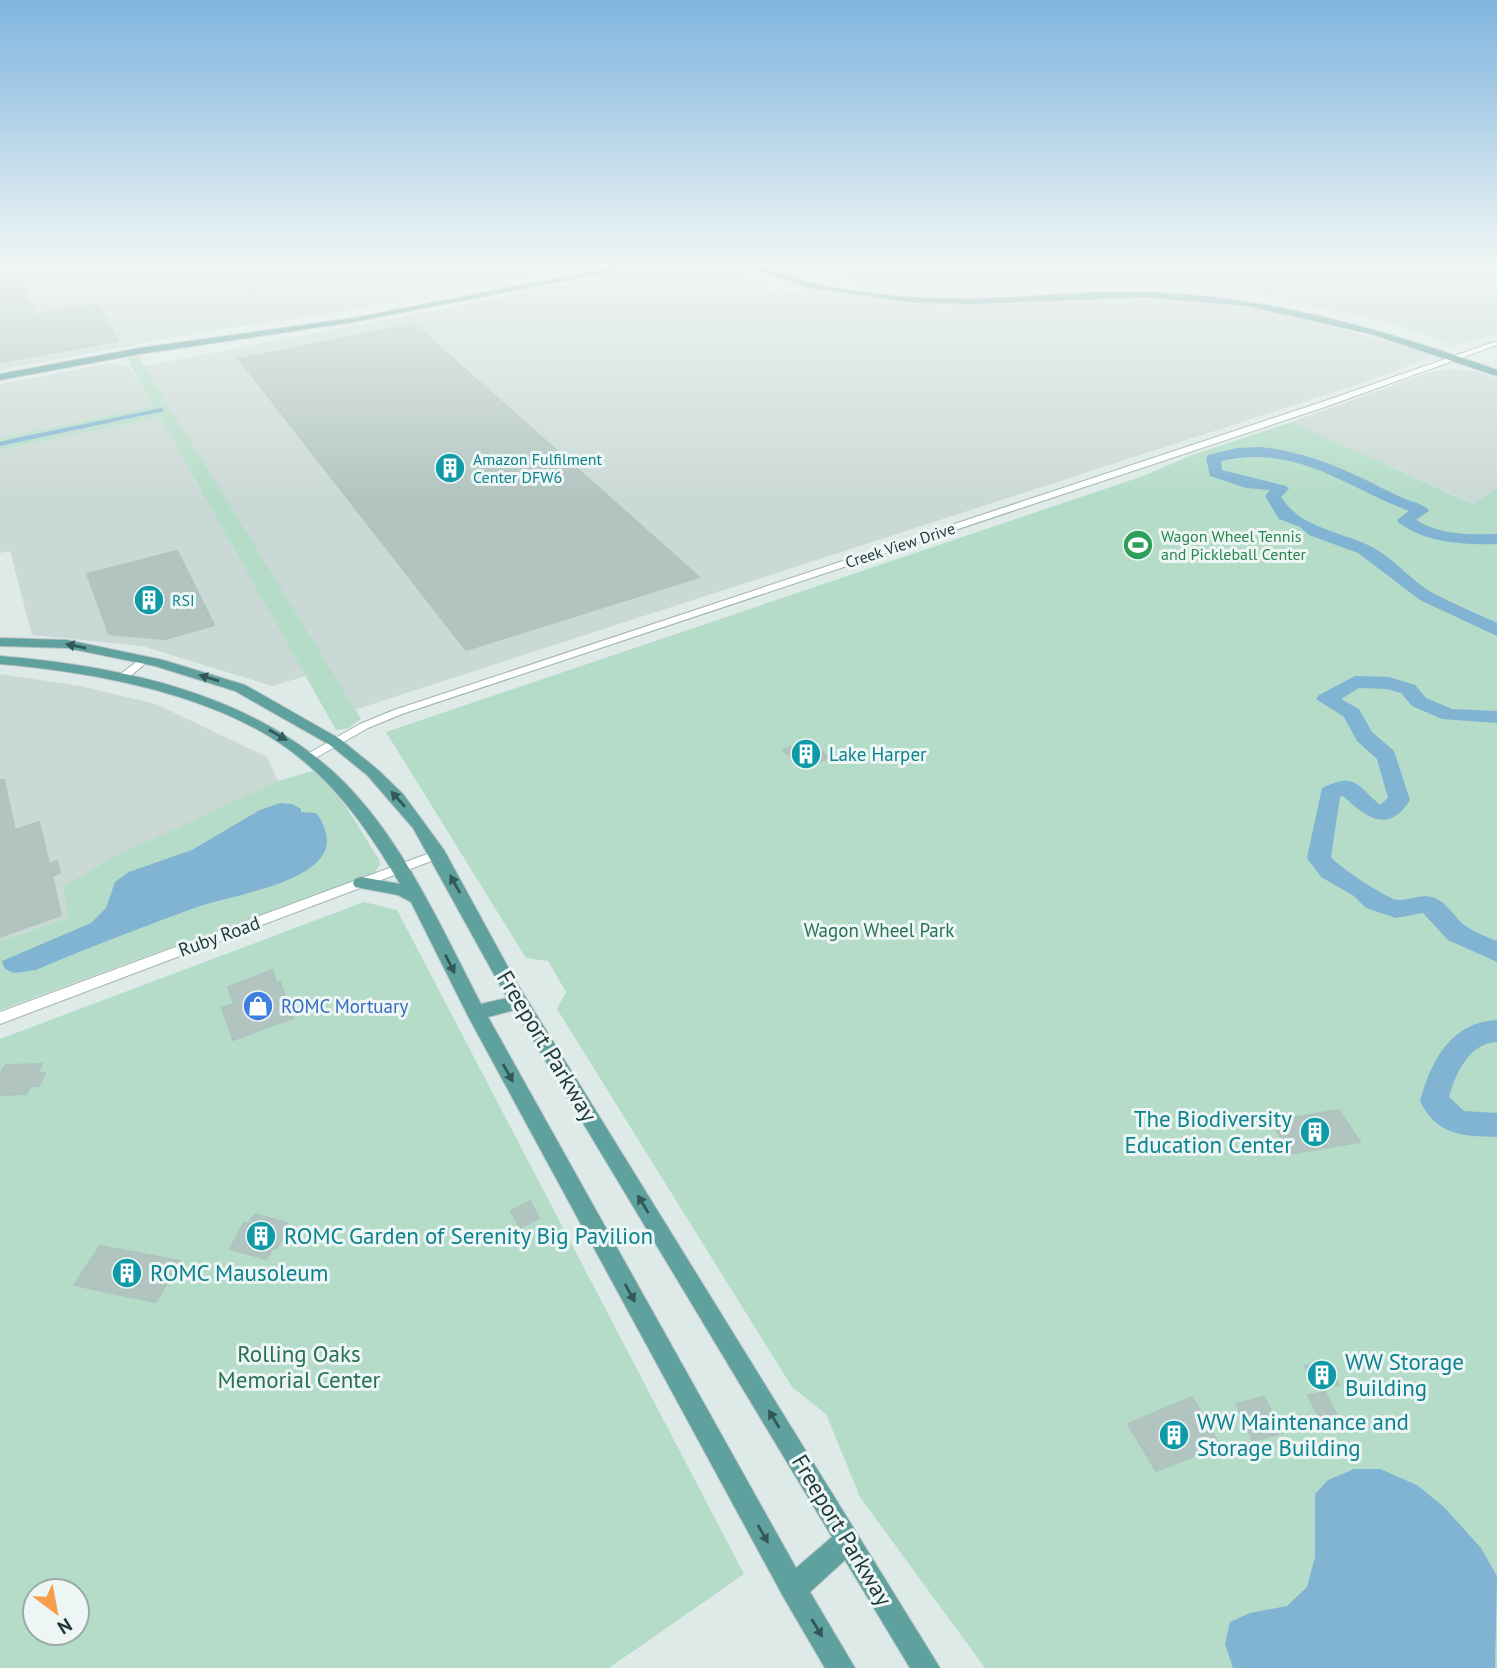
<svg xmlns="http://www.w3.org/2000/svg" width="1497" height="1668" viewBox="0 0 1497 1668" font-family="'PT Sans',sans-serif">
	<rect width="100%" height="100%" fill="#ddeae7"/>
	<g fill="#cbd9d6">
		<polygon points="0,265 586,265 334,313 203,332 0,370"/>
		<polygon points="668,265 723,265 778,295 810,288 942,305 1127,298 1181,301 1264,309 1422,351 1429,358 1359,384 354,710 144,366"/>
		<polygon points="821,265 1486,265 1497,269 1497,333 1454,346 1384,321 1273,298 1228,292 1148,285 935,291 858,282"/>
		<polygon points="111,363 130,367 152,407 0,438 0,384"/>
		<polygon points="1455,369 1480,372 1497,379 1497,488 1474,504 1292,422 1433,371"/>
		<polygon points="160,417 306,676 272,686 142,646 32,635 10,551 0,553 0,450"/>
		<polygon points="0,674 80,686 156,704 267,757 278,781 202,818 68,918 0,941"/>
	</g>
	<g fill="#b4dcc8" fill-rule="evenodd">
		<polygon points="138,356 361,719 349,728 336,730 160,417 0,450 0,438 152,407 127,358"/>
		<polygon points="1292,422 1473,504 1497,488 1497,1668 985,1668 860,1497 826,1414 792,1387 557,1009 566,992 548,961 526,958 386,732 1143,476 1192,455"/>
		<path d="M 313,771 C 343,794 358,828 379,859 L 380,865 L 374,873 L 0,1010 L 0,941 L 68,918 L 64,886 L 114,857 L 278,781 Z"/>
		<path d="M 364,902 L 397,910 L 744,1574 L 609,1668 L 0,1668 L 0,1039 ZM 35,1591 L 77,1591 L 77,1633 L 35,1633 Z"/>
	</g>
	<g fill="#81b3d2">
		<polygon points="162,408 164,411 0,446 0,442 16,438"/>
		<path d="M 280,803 L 292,804 L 301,809 L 301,812 L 316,813 C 324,822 331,841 324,853 C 305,886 231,895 197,907 C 143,927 89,947 36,970 L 14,973 L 5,969 L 2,961 L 91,923 L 106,908 L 115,882 L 129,872 L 192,850 L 260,810 Z"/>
		<polygon points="1354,1469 1380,1469 1417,1485 1444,1507 1481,1548 1497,1576 1495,1668 1233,1668 1225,1644 1230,1622 1250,1613 1287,1606 1307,1587 1315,1557 1315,1494 1328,1480"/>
	</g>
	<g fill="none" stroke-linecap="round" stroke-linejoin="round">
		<g fill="#81b3d2" fill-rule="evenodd">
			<path d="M 1260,447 C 1311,452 1351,472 1396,495 C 1406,500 1417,502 1427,508 L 1429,511 L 1416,520 C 1440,535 1470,535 1497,534 L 1497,544 C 1464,545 1427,543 1399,523 L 1397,520 L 1409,511 C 1343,486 1297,444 1221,461 L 1222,470 L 1286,486 L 1289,489 L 1281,497 C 1300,527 1337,531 1368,545 C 1392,556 1410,580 1433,593 C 1454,604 1476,613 1497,623 L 1497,636 L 1420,600 L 1358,553 L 1309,535 L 1300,527 L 1279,519 L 1265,496 L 1270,490 L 1246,488 L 1210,476 L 1206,458 L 1208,455 L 1237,448 Z"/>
			<path d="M 1355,676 L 1389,677 L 1415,685 L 1426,698 L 1452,709 L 1497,711 L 1497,723 L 1442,719 L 1412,706 L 1401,693 L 1387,689 L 1359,688 L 1341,699 L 1359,709 L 1372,732 L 1394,751 L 1410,800 C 1388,835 1366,817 1343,796 L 1340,797 L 1331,857 C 1338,866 1388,900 1398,900 C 1411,900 1423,893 1435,898 C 1449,904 1455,919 1467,927 C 1476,933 1487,937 1497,941 L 1497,962 L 1448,940 L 1423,913 L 1396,918 L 1366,908 L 1354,896 L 1321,877 L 1307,858 L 1322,788 C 1355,773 1355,783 1380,805 L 1388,798 L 1377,759 L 1357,741 L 1344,717 L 1316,699 L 1319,695 Z"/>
			<path d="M 1497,1020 L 1497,1042 C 1469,1043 1456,1073 1449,1097 L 1464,1111 L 1497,1113 L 1497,1137 C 1463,1136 1437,1136 1420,1101 C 1431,1061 1451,1022 1497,1020 Z"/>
		</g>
	</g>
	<g fill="#b2c4c0" stroke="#afc3bf" stroke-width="2">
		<polygon points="16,273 35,315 97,304 118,341 0,362 0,276"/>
		<polygon points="414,324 699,577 466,650 239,359"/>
		<polygon points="1130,535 1147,537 1147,552 1130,552"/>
		<polygon points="177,551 214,625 165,639 109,634 87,574"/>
		<polygon points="809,740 829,758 803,768 783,750"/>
		<polygon points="0,780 4,780 15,830 39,822 49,864 57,861 60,873 52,876 61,915 0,937"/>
		<polygon points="272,970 277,984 280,982 293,1018 233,1040 222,1008 234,1004 228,987"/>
		<polygon points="42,1064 38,1072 45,1073 39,1086 30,1086 26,1094 0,1095 0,1074 6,1065"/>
		<polygon points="1339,1110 1360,1142 1290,1154 1271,1121"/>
		<polygon points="530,1201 539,1218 520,1228 511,1211"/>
		<polygon points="255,1214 287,1223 281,1234 285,1235 276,1249 273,1248 266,1259 230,1249 244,1223 248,1224"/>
		<polygon points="100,1246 180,1261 156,1302 74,1285"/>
		<polygon points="1328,1362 1339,1385 1316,1388 1305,1366"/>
		<polygon points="1325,1392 1341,1424 1324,1427 1308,1395"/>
		<polygon points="1192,1397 1220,1446 1156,1471 1128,1424"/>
		<polygon points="1264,1397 1282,1433 1253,1441 1236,1404"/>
	</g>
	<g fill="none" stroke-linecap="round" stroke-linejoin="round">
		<g stroke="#a0b1af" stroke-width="2">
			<g id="minor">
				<polygon points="1497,341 1497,345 1325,407 402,714 368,728 312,760 304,760 302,757 360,724 394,710 1319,403"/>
				<polygon points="143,657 148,660 147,662 127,679 119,679 118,677 119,675"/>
				<polygon points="438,850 442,851 444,854 442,857 0,1024 0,1012"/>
			</g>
		</g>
		<g stroke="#bcc4c3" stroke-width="2">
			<g id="major">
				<polygon points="626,265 643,265 354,322 140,354 0,380 0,374 140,348 354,318"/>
				<path d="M 743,265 C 766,265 788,277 810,283 C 842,290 876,295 909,297 C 994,304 1078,288 1163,293 C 1279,299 1389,331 1497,370 L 1497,376 L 1371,334 L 1248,306 L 1143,297 L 977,304 L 910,302 L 808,287 Z"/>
				<path d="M 0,638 L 67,640 L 163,660 L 245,685 L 340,739 L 377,769 L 403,794 L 444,850 L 515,980 L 940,1668 L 910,1668 L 845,1560 L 810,1592 L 855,1668 L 825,1668 L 784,1598 L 469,1018 L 411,902 L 398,895 L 355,887 L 353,883 L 355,879 L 361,877 L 400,884 C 373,838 343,793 301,759 C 226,696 96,672 0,664 L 0,656 C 120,666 253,693 342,780 C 404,842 441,927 481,1004 L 507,998 L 413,828 L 367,775 L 330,745 L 235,691 L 155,666 L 67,648 L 0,646 ZM 515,1010 L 832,1537 L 796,1568 L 488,1017 Z"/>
			</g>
		</g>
		<use href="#minor" fill="#fff" fill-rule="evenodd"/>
		<use href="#major" fill="#5fa19f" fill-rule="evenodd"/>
	</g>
	<defs><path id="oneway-solid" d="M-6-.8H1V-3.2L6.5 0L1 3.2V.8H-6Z" transform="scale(1.75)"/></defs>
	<g fill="#325857">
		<use href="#oneway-solid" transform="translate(76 646) rotate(-169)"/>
		<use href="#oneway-solid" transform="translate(209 678) rotate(-163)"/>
		<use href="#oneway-solid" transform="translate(278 735) rotate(30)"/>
		<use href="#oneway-solid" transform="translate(398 799) rotate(-132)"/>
		<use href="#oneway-solid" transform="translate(455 884) rotate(-119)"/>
		<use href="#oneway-solid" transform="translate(450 964) rotate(63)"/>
		<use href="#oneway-solid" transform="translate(508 1073) rotate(61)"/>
		<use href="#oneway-solid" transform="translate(643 1204) rotate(-121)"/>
		<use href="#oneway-solid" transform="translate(630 1293) rotate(61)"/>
		<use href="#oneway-solid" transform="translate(774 1419) rotate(-121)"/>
		<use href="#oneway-solid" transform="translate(763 1534) rotate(61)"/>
		<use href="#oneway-solid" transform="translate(817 1628) rotate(59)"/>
	</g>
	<linearGradient id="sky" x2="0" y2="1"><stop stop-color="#7fb4df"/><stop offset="0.53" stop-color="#f0f6f4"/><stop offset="1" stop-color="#f0f6f4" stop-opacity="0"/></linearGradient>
	<rect width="1497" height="499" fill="url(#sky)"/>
	<defs>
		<g id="building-disc" transform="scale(1.575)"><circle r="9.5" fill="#0f9aa8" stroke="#edf6f4"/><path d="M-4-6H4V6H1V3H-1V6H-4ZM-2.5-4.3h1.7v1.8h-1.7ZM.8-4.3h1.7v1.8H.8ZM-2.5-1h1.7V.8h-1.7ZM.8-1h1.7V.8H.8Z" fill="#fff"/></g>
		<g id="stadium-disc" transform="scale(1.575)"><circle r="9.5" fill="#2e9e5b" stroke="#edf6f4"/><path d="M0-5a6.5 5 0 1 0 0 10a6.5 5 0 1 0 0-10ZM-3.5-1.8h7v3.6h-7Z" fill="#fff"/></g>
		<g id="shop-disc" transform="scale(1.575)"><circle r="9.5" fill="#3f7fe0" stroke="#edf6f4"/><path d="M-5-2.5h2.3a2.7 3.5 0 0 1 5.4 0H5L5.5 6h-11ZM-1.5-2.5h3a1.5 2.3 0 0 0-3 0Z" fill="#fff"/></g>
	</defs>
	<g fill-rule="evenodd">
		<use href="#building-disc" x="450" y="468"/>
		<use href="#stadium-disc" x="1138" y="545"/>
		<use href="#building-disc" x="149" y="600"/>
		<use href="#building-disc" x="806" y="754"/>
		<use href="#shop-disc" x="258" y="1006"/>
		<use href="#building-disc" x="1315" y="1132"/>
		<use href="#building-disc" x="261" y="1236"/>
		<use href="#building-disc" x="127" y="1273"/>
		<use href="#building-disc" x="1322" y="1375"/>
		<use href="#building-disc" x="1174" y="1435"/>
	</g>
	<g text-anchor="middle" stroke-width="6" stroke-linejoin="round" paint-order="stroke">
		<g font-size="16" fill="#0d838f" stroke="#edf6f4" text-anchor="start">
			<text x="473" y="465">Amazon Fulfilment<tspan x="473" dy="18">Center DFW6</tspan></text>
			<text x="172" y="606">RSI</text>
		</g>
		<g font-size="16" fill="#27864d" stroke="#edf6f4" text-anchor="start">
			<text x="1161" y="542">Wagon Wheel Tennis<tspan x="1161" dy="18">and Pickleball Center</tspan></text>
		</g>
		<g font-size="16" fill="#1e3938" stroke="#edf6f4">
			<text transform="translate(900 545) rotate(-18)" y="6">Creek View Drive</text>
		</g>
		<g font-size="19" fill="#0d838f" stroke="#edf6f4" text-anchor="start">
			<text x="829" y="761">Lake Harper</text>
		</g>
		<g font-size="19" fill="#277155" stroke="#edf6f4">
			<text x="879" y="937">Wagon Wheel Park</text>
		</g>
		<g font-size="19" fill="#1e3938" stroke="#edf6f4">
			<text transform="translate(219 936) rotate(-20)" y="7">Ruby Road</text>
		</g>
		<g font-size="19" fill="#366cbe" stroke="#edf6f4" text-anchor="start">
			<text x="281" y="1013">ROMC Mortuary</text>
		</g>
		<g font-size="23" fill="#1e3938" stroke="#edf6f4">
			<text transform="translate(547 1046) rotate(59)" y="8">Freeport Parkway</text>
			<text transform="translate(842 1530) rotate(59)" y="8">Freeport Parkway</text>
		</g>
		<g font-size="23" fill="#0d838f" stroke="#edf6f4" text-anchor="start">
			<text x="1292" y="1127" text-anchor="end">The Biodiversity<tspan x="1292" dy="26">Education Center</tspan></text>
			<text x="284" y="1244">ROMC Garden of Serenity Big Pavilion</text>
			<text x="150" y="1281">ROMC Mausoleum</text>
			<text x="1345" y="1370">WW Storage<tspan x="1345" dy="26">Building</tspan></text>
			<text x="1197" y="1430">WW Maintenance and<tspan x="1197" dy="26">Storage Building</tspan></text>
		</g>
		<g font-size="23" fill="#277155" stroke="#edf6f4">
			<text x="299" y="1362">Rolling Oaks<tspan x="299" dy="26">Memorial Center</tspan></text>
		</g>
	</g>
	<g transform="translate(56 1612) rotate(148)"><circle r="33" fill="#edf6f4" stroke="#9aaaa9" stroke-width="2"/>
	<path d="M0-5L12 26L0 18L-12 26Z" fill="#f79e4d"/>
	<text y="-10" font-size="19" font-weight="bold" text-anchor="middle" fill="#1e3938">N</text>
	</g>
</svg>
